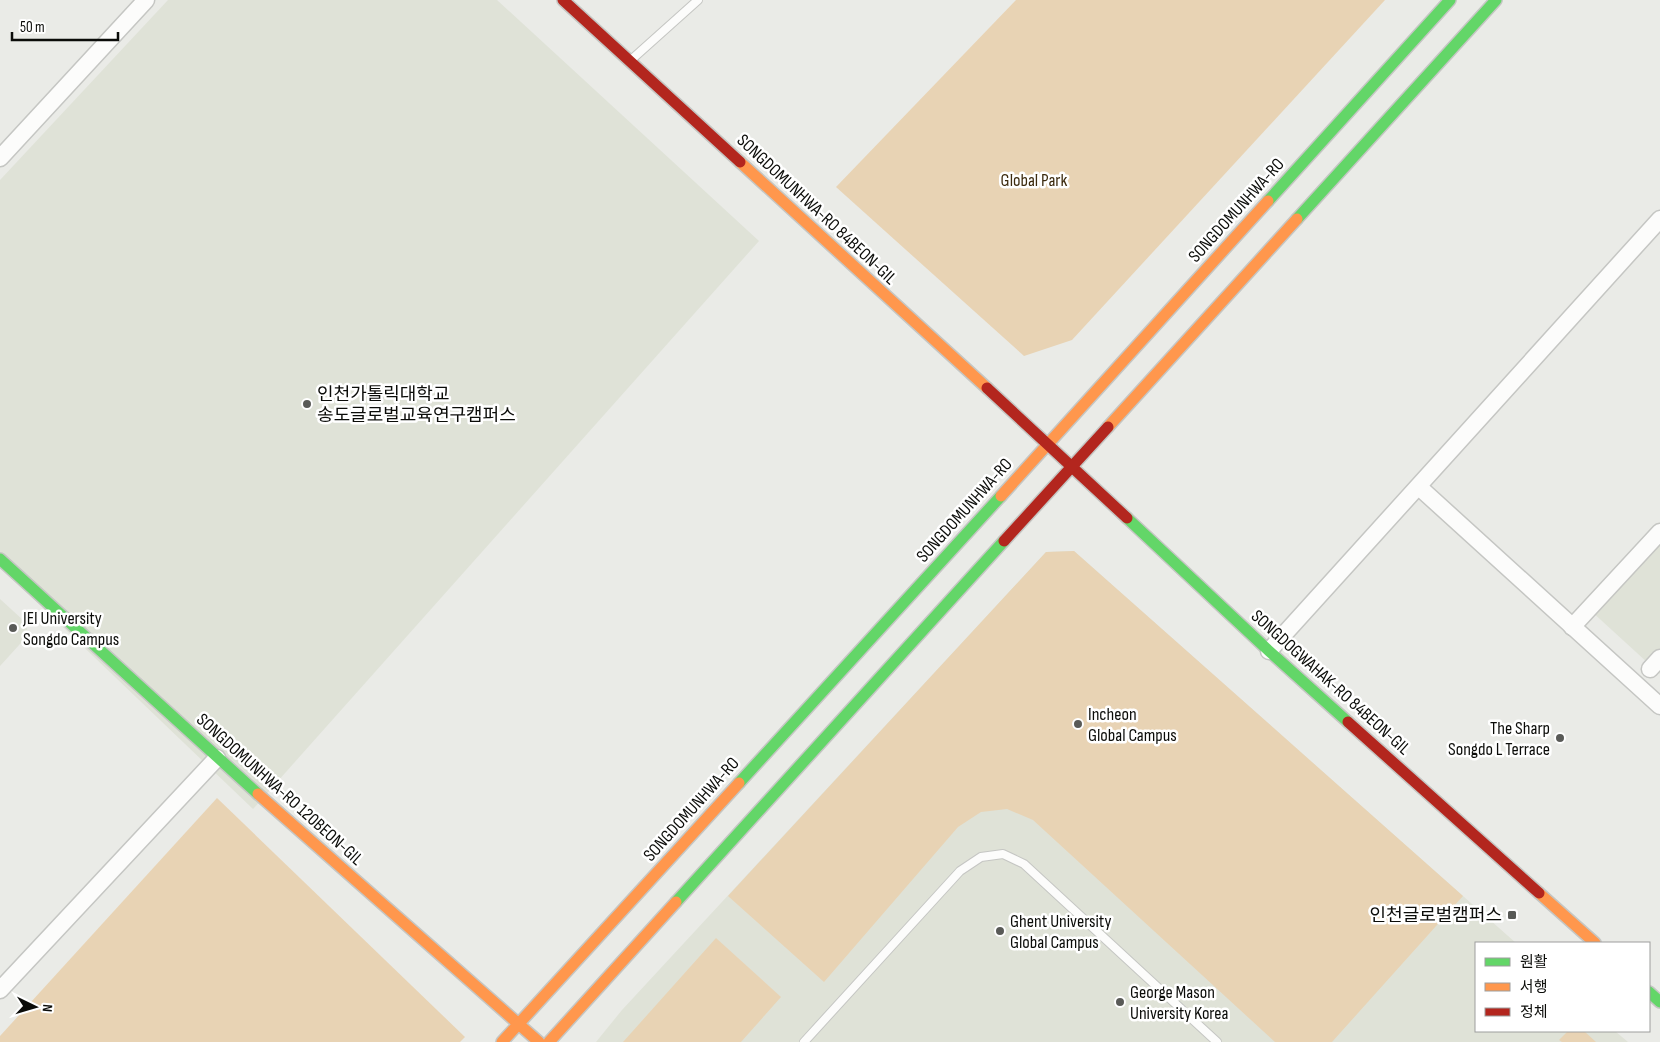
<svg xmlns="http://www.w3.org/2000/svg" width="1660" height="1042" viewBox="0 0 1660 1042" font-family="'Sofia Sans Condensed','Noto Sans KR',sans-serif">
	<rect width="100%" height="100%" fill="#eaebe7"/>
	<g fill="#dfe2d7">
		<polygon points="168,0 497,0 759,241 253,809 0,567 0,180"/>
		<polygon points="1660,536 1660,674 1590,610"/>
		<polygon points="1074,551 1516,943 1476,943 1476,1031 1615,1031 1628,1042 596,1042 622,1010 1046,552"/>
		<polygon points="0,599 24,621 29,634 0,666"/>
	</g>
	<g fill="#e8d3b4">
		<polygon points="1016,0 1385,0 1072,340 1024,356 836,187"/>
		<polygon points="1074,551 1463,896 1332,1042 1275,1042 1033,820 1007,809 981,812 958,827 824,982 728,896 1046,552"/>
		<polygon points="217,798 465,1037 460,1042 0,1042 0,1036"/>
		<polygon points="716,938 781,997 741,1042 623,1042"/>
		<polygon points="1568,1031 1584,1031 1596,1042 1562,1042 1559,1040"/>
	</g>
	<g fill="none" stroke-linecap="round" stroke-linejoin="round">
		<g stroke="#c5c6c3" stroke-width="10">
			<g id="lane">
				<polyline points="631,60 698,0"/>
				<polyline points="804,1042 960,871 981,857 1003,854 1024,864 1217,1042"/>
			</g>
		</g>
		<g stroke="#c5c6c3" stroke-width="19">
			<g id="street">
				<polyline points="0,158 146,0"/>
				<polyline points="1419,487 1660,706"/>
				<polyline points="1572,627 1660,532"/>
				<polyline points="1269,651 1660,219"/>
				<polyline points="1650,669 1660,658"/>
				<polyline points="0,990 217,758"/>
			</g>
		</g>
		<g stroke="#c5c6c3" stroke-width="14">
			<g id="fast">
				<polyline points="1268,201 1450,0"/>
				<polyline points="1297,219 1496,0"/>
				<polyline points="1127,518 1269,651 1348,722"/>
				<polyline points="0,559 258,794"/>
				<polyline points="739,783 1001,496"/>
				<polyline points="676,902 1004,541"/>
				<polyline points="1649,992 1660,1002"/>
			</g>
		</g>
		<g stroke="#c5c6c3" stroke-width="14">
			<g id="slow">
				<polyline points="740,162 987,388"/>
				<polyline points="1108,427 1297,219"/>
				<polyline points="1001,496 1268,201"/>
				<polyline points="258,794 539,1042"/>
				<polyline points="1539,893 1595,943"/>
				<polyline points="502,1042 739,783"/>
				<polyline points="549,1042 676,902"/>
			</g>
		</g>
		<g stroke="#c5c6c3" stroke-width="14">
			<g id="jam">
				<polyline points="563,0 740,162"/>
				<polyline points="987,388 1127,518"/>
				<polyline points="1004,541 1108,427"/>
				<polyline points="1348,722 1539,893"/>
			</g>
		</g>
		<use href="#lane" stroke="#fcfcfb" stroke-width="8"/>
		<use href="#street" stroke="#fcfcfb" stroke-width="16"/>
		<use href="#fast" stroke="#63d668" stroke-width="11"/>
		<use href="#slow" stroke="#ff974d" stroke-width="11"/>
		<use href="#jam" stroke="#b3261e" stroke-width="11"/>
	</g>
	<g fill="#595a57" stroke="#fff" stroke-width="2">
		<circle cx="307" cy="404" r="5"/>
		<circle cx="13" cy="628" r="5"/>
		<circle cx="1078" cy="724" r="5"/>
		<circle cx="1560" cy="738" r="5"/>
		<rect x="1507" y="910" width="10" height="10" rx="2.5"/>
		<circle cx="1000" cy="931" r="5"/>
		<circle cx="1120" cy="1002" r="5"/>
	</g>
	<g text-anchor="middle" stroke-width="5" stroke-linejoin="round" paint-order="stroke">
		<g font-size="18" fill="#3c2a0e" stroke="#fff">
			<text x="1034" y="186">Global Park</text>
		</g>
		<g font-size="18" fill="#0b0c09" stroke="#fff">
			<text transform="translate(817 209) rotate(43)" y="6">SONGDOMUNHWA-RO 84BEON-GIL</text>
			<text transform="translate(1236 210) rotate(-48)" y="6">SONGDOMUNHWA-RO</text>
			<text transform="translate(964 510) rotate(-48)" y="6">SONGDOMUNHWA-RO</text>
			<text transform="translate(1331 682) rotate(42)" y="6">SONGDOGWAHAK-RO 84BEON-GIL</text>
			<text transform="translate(280 789) rotate(42)" y="6">SONGDOMUNHWA-RO 120BEON-GIL</text>
			<text transform="translate(691 809) rotate(-48)" y="6">SONGDOMUNHWA-RO</text>
		</g>
		<g font-size="18" fill="#0b0c09" stroke="#fff" text-anchor="start">
			<text x="317" y="400">인천가톨릭대학교<tspan x="317" dy="21">송도글로벌교육연구캠퍼스</tspan></text>
			<text x="23" y="624">JEI University<tspan x="23" dy="21">Songdo Campus</tspan></text>
			<text x="1088" y="720">Incheon<tspan x="1088" dy="21">Global Campus</tspan></text>
			<text x="1550" y="734" text-anchor="end">The Sharp<tspan x="1550" dy="21">Songdo L Terrace</tspan></text>
			<text x="1502" y="921" text-anchor="end">인천글로벌캠퍼스</text>
			<text x="1010" y="927">Ghent University<tspan x="1010" dy="21">Global Campus</tspan></text>
			<text x="1130" y="998">George Mason<tspan x="1130" dy="21">University Korea</tspan></text>
		</g>
	</g>
	<rect x="1475" y="942" width="175" height="90" fill="#ffffff" stroke="#9d9e9d"/>
	<rect x="1485" y="958" width="25" height="8" fill="#63d668" stroke="#9d9e9d"/>
	<text x="1520" y="967" font-size="15" fill="#0b0c09">원활</text>
	<rect x="1485" y="983" width="25" height="8" fill="#ff974d" stroke="#9d9e9d"/>
	<text x="1520" y="992" font-size="15" fill="#0b0c09">서행</text>
	<rect x="1485" y="1008" width="25" height="8" fill="#b3261e" stroke="#9d9e9d"/>
	<text x="1520" y="1017" font-size="15" fill="#0b0c09">정체</text>
	<g transform="translate(35 1007) rotate(95)" stroke="#ffffff" stroke-width="4" paint-order="stroke">
	<path d="M0-4L9 19L0 12L-9 19Z" fill="#0b0c09"/>
	<text y="-8" font-size="14" font-weight="bold" text-anchor="middle" fill="#0b0c09">N</text>
	</g>
	<path d="M12 32v8h106v-8" fill="none" stroke="#0b0c09" stroke-width="2.5"/>
	<text x="20" y="32" font-size="15" fill="#0b0c09" stroke="#ffffff" stroke-width="4" paint-order="stroke">50 m</text>
</svg>
